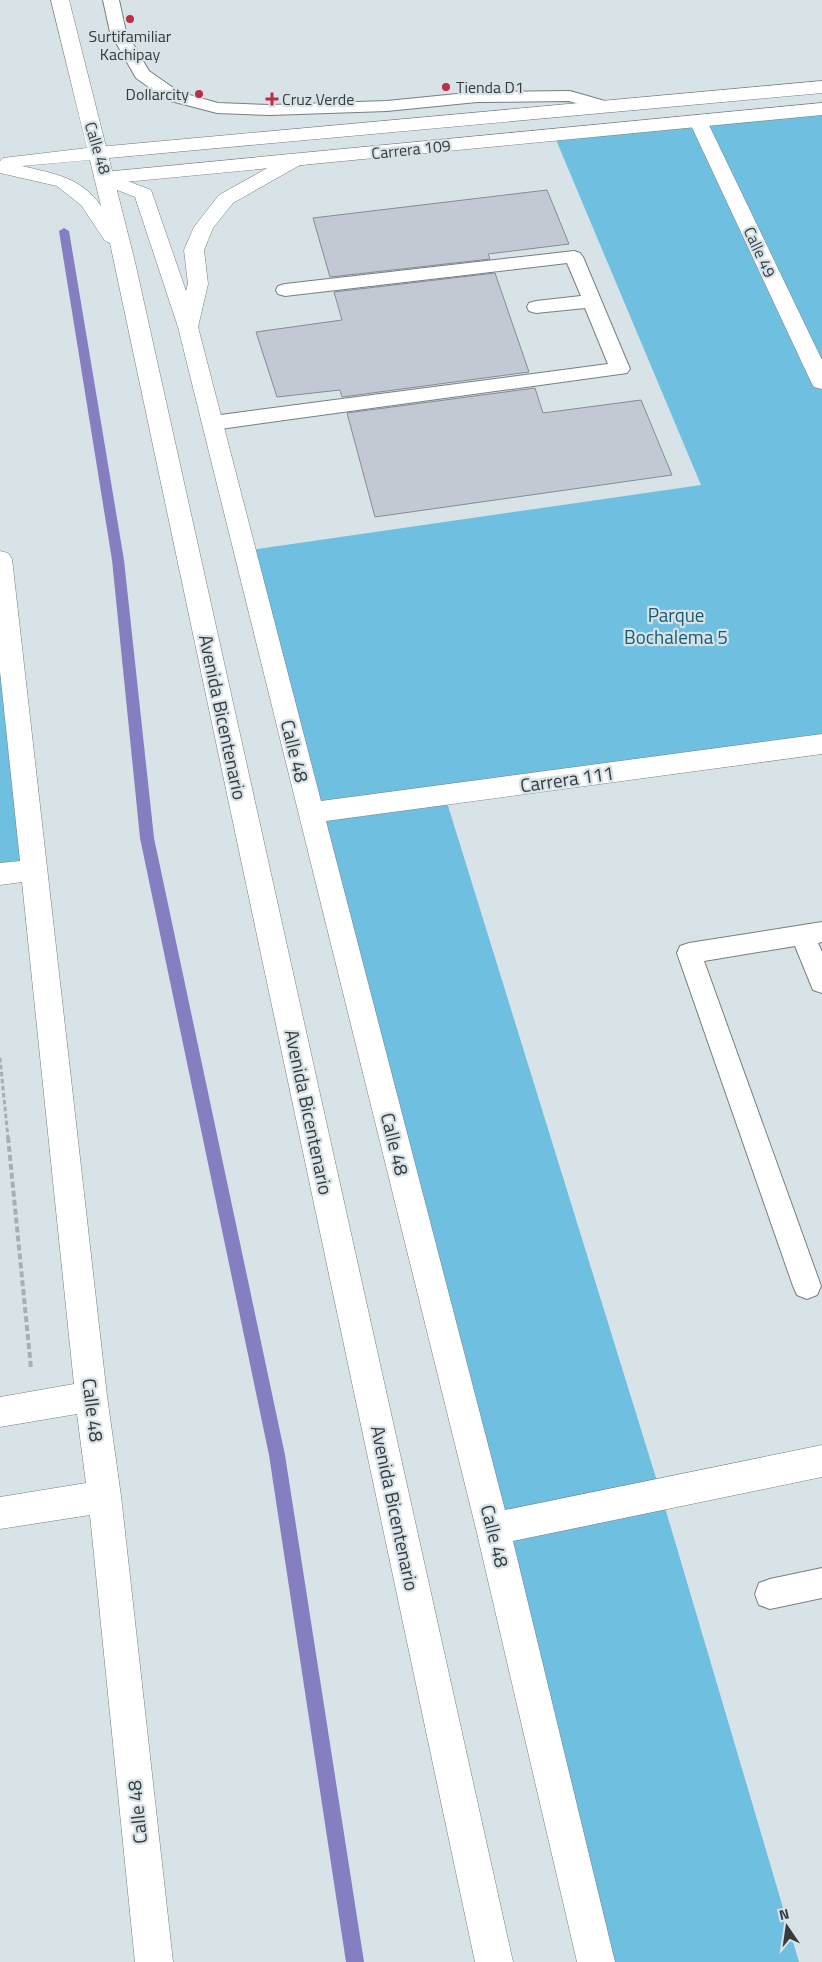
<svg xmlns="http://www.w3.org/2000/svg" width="822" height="1962" viewBox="0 0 822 1962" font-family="'Titillium Web',sans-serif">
	<rect width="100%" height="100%" fill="#d8e3e8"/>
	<g fill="#6fbfe1">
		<polygon points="822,109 822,744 445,796 661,1494 799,1962 596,1962 244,551 701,485 554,135"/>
		<polygon points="0,567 33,870 0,874"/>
	</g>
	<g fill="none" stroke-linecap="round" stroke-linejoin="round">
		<polygon fill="#857ec0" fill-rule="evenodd" points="64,228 69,231 124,560 154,838 285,1455 364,1962 346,1962 269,1455 140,838 112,560 59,231"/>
	</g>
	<g fill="#c3c9d2" stroke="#868b93">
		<polygon points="547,190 569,244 488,254 490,259 330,277 313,218"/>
		<polygon points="495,273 529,372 342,397 340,390 277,397 256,332 342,320 334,292"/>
		<polygon points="535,388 543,413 641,400 672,475 375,517 347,413"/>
	</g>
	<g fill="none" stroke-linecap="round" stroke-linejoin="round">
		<g stroke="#757f83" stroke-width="2">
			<g id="service">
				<polygon points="103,0 119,0 126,32 149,71 179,92 218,103 270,105 387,101 477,92 570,91 612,103 614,107 612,111 606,112 569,101 477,102 387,111 270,115 217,113 167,100 136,78 110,32"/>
				<polygon points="574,251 580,253 583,257 630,369 627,373 213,430 206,428 203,423 206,418 213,416 608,364 585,308 536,313 529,311 527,307 529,303 536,301 581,296 567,263 285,296 278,294 276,290 278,286 285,284"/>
				<polygon points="822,922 822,942 818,943 822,952 822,993 813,990 795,946 704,961 821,1286 817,1295 807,1299 797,1295 793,1286 677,953 680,946 689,943"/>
				<polygon points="822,1568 822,1598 770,1609 759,1605 755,1594 759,1583 770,1579"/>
			</g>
		</g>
		<g stroke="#757f83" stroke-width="1">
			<g id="minor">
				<polygon points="698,115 705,117 707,121 822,360 822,389 814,387 811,382 689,121 691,117"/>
				<polygon points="318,152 325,154 328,158 325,162 300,165 233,203 213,228 204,250 208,284 198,327 321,801 822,734 822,754 326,821 505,1510 822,1445 822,1477 513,1541 615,1962 577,1962 476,1529 178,327 135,197 97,182 94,178 97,174 104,172 151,190 186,291 188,284 184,250 194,227 219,195 289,156"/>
				<polygon points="0,551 8,553 12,559 107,1396 121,1496 173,1962 135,1962 90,1515 0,1529 0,1497 86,1483 77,1414 0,1427 0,1397 74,1384 22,882 0,885 0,863 20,861 0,671"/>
			</g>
		</g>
		<g stroke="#757f83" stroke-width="1">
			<g id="tertiary">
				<polygon points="822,81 822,93 98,159 91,157 88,153 91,149 98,147"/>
				<polygon points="822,103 822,115 104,184 97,182 94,178 97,174 104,172"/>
			</g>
		</g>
		<g stroke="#757f83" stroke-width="1">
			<path id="secondary" d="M 51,0 L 69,0 L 135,262 L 513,1962 L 475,1962 L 110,243 L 105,241 L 81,205 L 57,186 L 0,173 L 0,161 L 3,158 L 87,148 ZM 90,160 L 101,206 C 81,177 55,174 22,166 Z"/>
		</g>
		<polyline stroke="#a6afb3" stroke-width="3" stroke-dasharray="4.5 2.5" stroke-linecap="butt" points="0,1058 8,1138"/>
		<polyline stroke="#a6afb3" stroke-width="4" stroke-dasharray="6 3" stroke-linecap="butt" points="8,1137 31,1368"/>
		<use href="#service" fill="#fff" fill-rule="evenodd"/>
		<use href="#minor" fill="#fff" fill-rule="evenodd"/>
		<use href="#tertiary" fill="#fff" fill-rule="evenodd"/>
		<use href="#secondary" fill="#fff" fill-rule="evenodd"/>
	</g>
	<g fill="#be2d42" stroke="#d8e3e8" stroke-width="2">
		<circle cx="130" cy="19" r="5"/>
		<circle cx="446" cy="87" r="5"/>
		<circle cx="199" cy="94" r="5"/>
		<path d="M269.5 91.5h5v5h5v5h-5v5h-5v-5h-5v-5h5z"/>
	</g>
	<g text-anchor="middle" stroke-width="4.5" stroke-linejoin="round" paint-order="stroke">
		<g font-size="16" fill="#373b3d" stroke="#d8e3e8" text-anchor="start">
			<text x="130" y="42" text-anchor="middle">Surtifamiliar<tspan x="130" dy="18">Kachipay</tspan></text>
			<text x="456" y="93">Tienda D1</text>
			<text x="189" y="100" text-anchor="end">Dollarcity</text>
			<text x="282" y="105">Cruz Verde</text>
		</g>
		<g font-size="16" fill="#373b3d" stroke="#d8e3e8">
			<text transform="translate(98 148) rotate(73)" y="6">Calle 48</text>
			<text transform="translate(411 149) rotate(-6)" y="6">Carrera 109</text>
			<text transform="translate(760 252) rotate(65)" y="6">Calle 49</text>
		</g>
		<g font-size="19" fill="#155a73" stroke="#d8e3e8">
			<text x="676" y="622">Parque<tspan x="676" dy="22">Bochalema 5</tspan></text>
		</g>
		<g font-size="19" fill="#373b3d" stroke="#d8e3e8">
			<text transform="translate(223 717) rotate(78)" y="7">Avenida Bicentenario</text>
			<text transform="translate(295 751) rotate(76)" y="7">Calle 48</text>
			<text transform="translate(567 779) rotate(-8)" y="7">Carrera 111</text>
			<text transform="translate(309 1112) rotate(78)" y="7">Avenida Bicentenario</text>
			<text transform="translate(395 1144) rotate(76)" y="7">Calle 48</text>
			<text transform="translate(93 1410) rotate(83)" y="7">Calle 48</text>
			<text transform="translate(395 1508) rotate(78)" y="7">Avenida Bicentenario</text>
			<text transform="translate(495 1536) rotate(76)" y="7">Calle 48</text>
			<text transform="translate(137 1812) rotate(-96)" y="7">Calle 48</text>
		</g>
	</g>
	<g transform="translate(787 1927) rotate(347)" stroke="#d8e3e8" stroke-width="4" paint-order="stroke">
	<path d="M0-4L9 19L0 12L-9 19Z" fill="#373b3d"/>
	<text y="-8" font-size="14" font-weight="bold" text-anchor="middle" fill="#373b3d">N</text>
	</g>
</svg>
